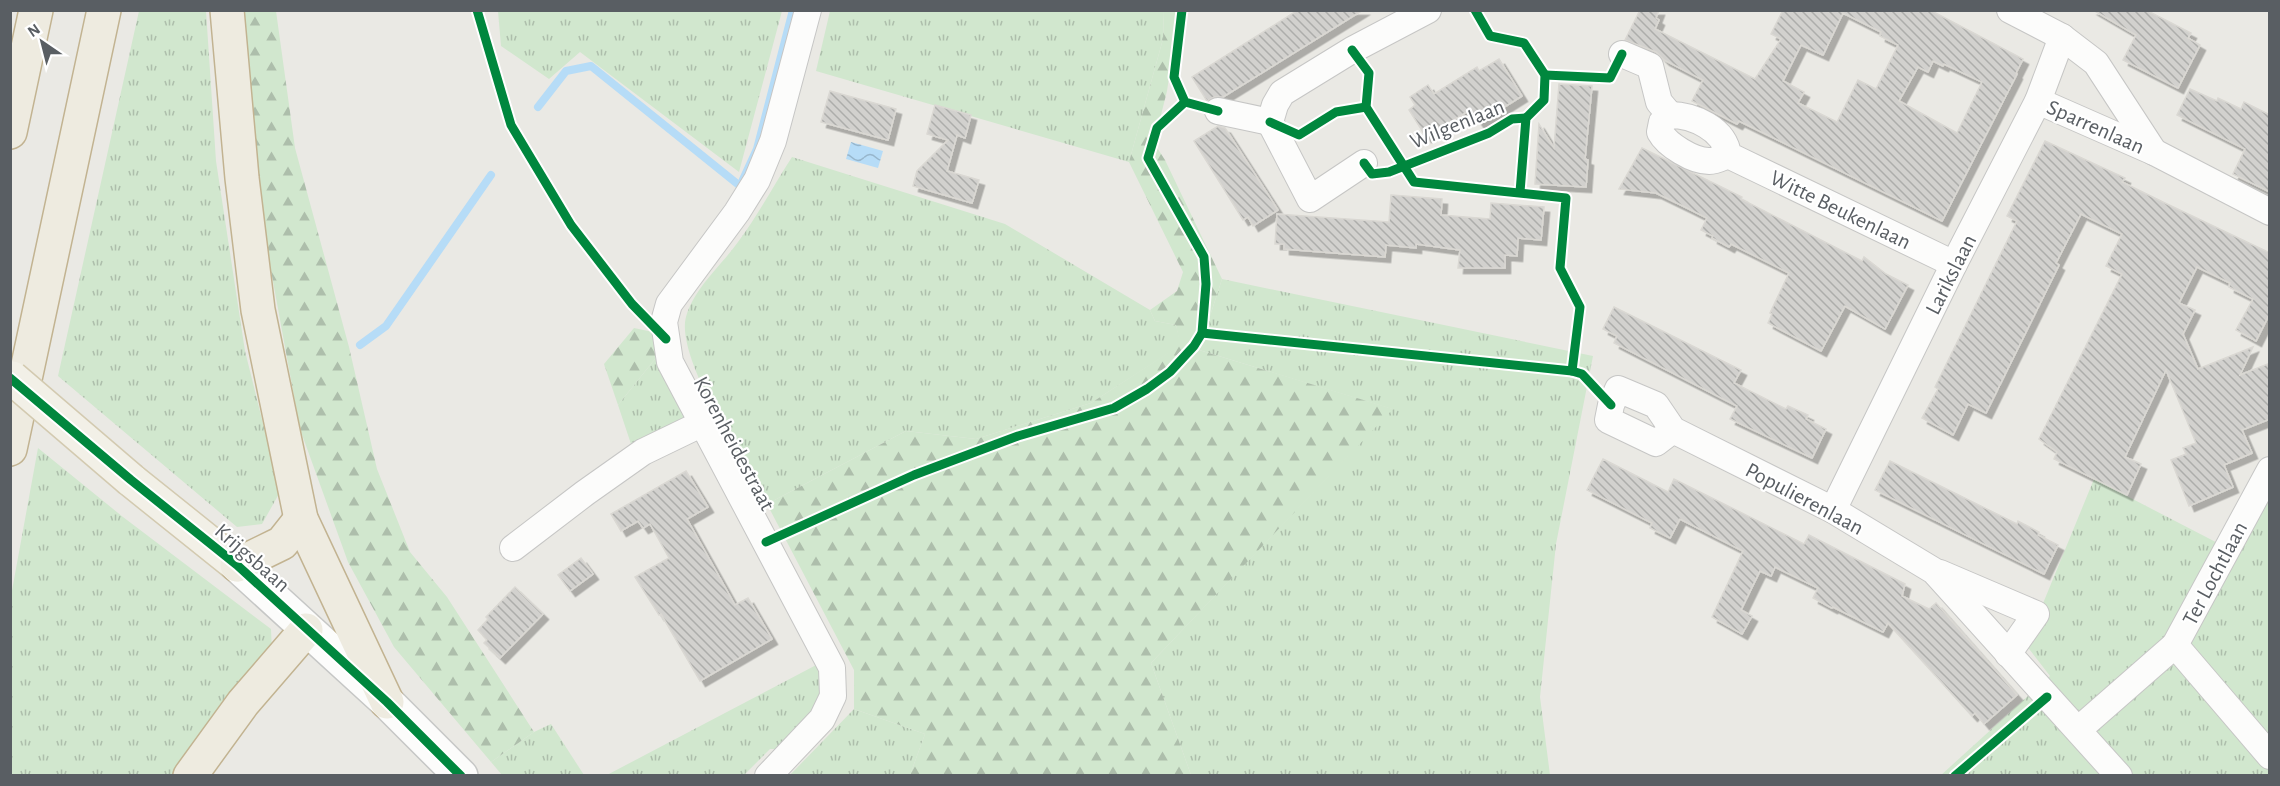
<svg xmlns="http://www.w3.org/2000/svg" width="2280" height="786" viewBox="0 0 2280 786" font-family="'Alegreya Sans',sans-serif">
	<defs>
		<pattern id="grass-tufts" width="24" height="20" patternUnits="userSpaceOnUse" patternTransform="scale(1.5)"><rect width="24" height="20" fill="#d1e7ce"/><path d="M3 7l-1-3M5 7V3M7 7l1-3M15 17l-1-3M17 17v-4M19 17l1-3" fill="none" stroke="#adbeab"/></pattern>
		<pattern id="forest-firs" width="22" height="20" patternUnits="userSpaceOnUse" patternTransform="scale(1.5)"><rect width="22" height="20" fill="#d1e7ce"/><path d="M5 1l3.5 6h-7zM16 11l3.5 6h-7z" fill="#adbeab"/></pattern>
		<pattern id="water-waves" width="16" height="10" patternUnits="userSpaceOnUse" patternTransform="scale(1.5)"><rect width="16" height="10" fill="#b6dcf7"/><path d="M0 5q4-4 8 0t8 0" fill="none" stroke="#97b6cc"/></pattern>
		<pattern id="building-back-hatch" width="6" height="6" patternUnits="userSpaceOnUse" patternTransform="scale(1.5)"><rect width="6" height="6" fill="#d2d1ce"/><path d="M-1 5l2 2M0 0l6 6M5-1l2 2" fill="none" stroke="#adadab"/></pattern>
		<filter id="shadow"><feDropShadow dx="5.5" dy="5.5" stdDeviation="0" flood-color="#0004"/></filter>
	</defs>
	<rect width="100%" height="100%" fill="#eae9e4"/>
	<g fill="url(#grass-tufts)">
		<polygon points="139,11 206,11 216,161 245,351 280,492 262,524 237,527 58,376"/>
		<polygon points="498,11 782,11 739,172 580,52 549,79 501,46"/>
		<polygon points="830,11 1164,11 1163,39 1129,162 816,71"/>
		<path d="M 792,157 L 1005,224 L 1150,310 L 1155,321 L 1176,325 L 1181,345 L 1091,403 L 976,439 L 906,431 L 767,504 C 746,466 675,357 686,317 C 694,288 721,266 738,242 C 758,215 774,185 792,157 Z"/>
		<polygon points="1222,279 1593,356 1556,544 1540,697 1550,775 1191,775 1151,663 1392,409 1199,350"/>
		<polygon points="659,354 686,417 632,447 618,405"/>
		<polygon points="38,448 123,517 271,629 272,652 179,775 11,776 11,596"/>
		<polygon points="2094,479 2235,552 2270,489 2269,775 1940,776 2050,676 2026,645"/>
		<polygon points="820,663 824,674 817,716 783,749 770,749 744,775 605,776"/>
		<polygon points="854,709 925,734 910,775 789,776"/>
		<polygon points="551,724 584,775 502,775 491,762 534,732"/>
	</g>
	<g fill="url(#forest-firs)">
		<polygon points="241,11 276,11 295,148 349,347 377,469 410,552 447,597 534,732 491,762 394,647 348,562 300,429 255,183"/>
		<polygon points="1164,11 1179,11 1167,91 1154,143 1165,160 1222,279 1199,350 1393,409 1151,663 1191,775 910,775 925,734 854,709 854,670 767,504 906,431 976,439 1091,403 1180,345 1176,325 1155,321 1150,310 1177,291 1183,272 1129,162 1163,39"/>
		<polygon points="634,328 653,332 659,354 618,405 604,364"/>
	</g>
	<polygon fill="url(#water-waves)" points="851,142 883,151 878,168 846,159"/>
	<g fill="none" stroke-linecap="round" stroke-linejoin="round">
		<g stroke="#b6dcf7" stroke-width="8">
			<polyline points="538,107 566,71 591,66 740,186"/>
			<polyline points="741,184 757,149 793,10"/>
			<polyline points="360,345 386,326 491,175"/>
		</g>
	</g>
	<g fill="url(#building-back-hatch)" stroke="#dad8d3" stroke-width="1.5" fill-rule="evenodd" filter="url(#shadow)">
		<polygon points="1298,10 1363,10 1223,97 1214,97 1207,101 1192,77"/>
		<path d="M 1640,10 L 1659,10 L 1656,18 L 1659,20 L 1655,29 L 1755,79 L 1781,39 L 1771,34 L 1783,10 L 1930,10 L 2023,59 L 2016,73 L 2017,74 L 1942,221 L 1739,121 L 1737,124 L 1692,101 L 1703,80 L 1664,60 L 1656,52 L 1625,40 ZM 1843,13 L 1881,32 L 1880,36 L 1898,45 L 1876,89 L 1858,80 L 1837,122 L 1798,103 L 1804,92 L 1783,81 L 1801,45 L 1823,55 ZM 1933,61 L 1943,66 L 1944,64 L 1982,82 L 1957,133 L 1899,101 L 1918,67 L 1928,72 Z"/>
		<polygon points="2093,10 2146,10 2191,33 2188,38 2200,45 2178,88 2123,60 2136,35"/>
		<polygon points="1499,59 1522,96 1479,123 1470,110 1426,137 1409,110 1415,105 1410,97 1428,85 1434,94 1477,67 1479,71"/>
		<polygon points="1559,84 1592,86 1585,159 1588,160 1586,187 1535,184 1539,124 1554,148"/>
		<polygon points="2190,89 2217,101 2218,98 2241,109 2244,102 2270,115 2270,192 2233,174 2245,149 2177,115"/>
		<polygon points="830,91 896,109 888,140 821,122"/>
		<polygon points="935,105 971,115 965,138 957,135 947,171 979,180 972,203 913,186 917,171 948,140 927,134"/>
		<polygon points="1218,126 1225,128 1278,210 1253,226 1248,217 1243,220 1194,141"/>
		<polygon points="2045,141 2125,178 2122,182 2167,204 2270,253 2270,313 2256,341 2236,330 2253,299 2229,287 2230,283 2197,267 2179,303 2195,310 2183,334 2198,369 2253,347 2240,375 2270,363 2270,419 2242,430 2252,453 2224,465 2233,487 2189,506 2171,460 2186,454 2183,448 2196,443 2166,370 2125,457 2141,464 2127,495 2054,459 2057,452 2039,439 2122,274 2106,266 2122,234 2081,214 2056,263 2059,265 1986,413 1968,404 1953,435 1922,418 1938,389 1935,387 2017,221 2007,216"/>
		<polygon points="1642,148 1742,197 1741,199 1862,261 1864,257 1886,274 1908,285 1885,329 1845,306 1821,351 1768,323 1772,314 1770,313 1789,273 1731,244 1729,247 1712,238 1713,236 1701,230 1707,218 1687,208 1656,193 1619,189"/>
		<polygon points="1391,195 1442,199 1441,215 1490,219 1491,203 1544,207 1541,240 1518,238 1517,256 1505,255 1505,268 1458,268 1460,250 1416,244 1416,248 1386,245 1385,257 1284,249 1284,244 1275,244 1277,214 1389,222"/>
		<polygon points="1614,307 1741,370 1734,383 1786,409 1788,406 1808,415 1806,419 1826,429 1812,458 1730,419 1737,406 1614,343 1617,336 1603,329"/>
		<polygon points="1603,459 1668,492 1674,479 1804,544 1809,535 1905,584 1902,596 1929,609 1936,603 2017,695 1984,724 1975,713 1972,716 1888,623 1883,632 1833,607 1832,608 1813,598 1818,588 1775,567 1771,576 1760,571 1741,610 1752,616 1742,634 1712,617 1743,551 1680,519 1670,538 1650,528 1652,523 1587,490"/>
		<polygon points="1890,461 2017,524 2018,521 2039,532 2038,535 2058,545 2044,574 1875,490"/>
		<polygon points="686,471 708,507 687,519 735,605 748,598 772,639 700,681 661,614 659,615 635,577 669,558 650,524 643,528 638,521 621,531 611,514"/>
		<polygon points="581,558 593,574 570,591 558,575"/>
		<polygon points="515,587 543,614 500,658 484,643 487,640 478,630 488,619 486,617"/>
	</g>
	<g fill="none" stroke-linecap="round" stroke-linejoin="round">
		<g stroke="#c6c6c5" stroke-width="28">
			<g id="street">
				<polyline points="2010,10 2062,37 2096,63 2154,152"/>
				<polyline points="1622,54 1650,66 1659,102 1670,115"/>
				<polyline points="2038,101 2154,152 2270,212"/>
				<polyline points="1218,111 1270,122"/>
				<path d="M 1728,155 C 1725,129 1693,115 1670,115 L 1662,122 L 1660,132 C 1667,145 1693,161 1709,161 C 1716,161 1723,157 1728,155 L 1954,264"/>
				<polyline points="1364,163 1310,199 1270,122 1275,105 1282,93 1352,50 1428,10"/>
				<polyline points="1673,430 1656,443 1608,420 1611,405 1618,389 1656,405 1673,430 1833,510 1934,571 2119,776"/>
				<polyline points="1833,510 1954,264 2038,101 2062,37"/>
				<polyline points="513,548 585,493 643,452 703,423"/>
				<polyline points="1940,573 2036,614 2008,654"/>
				<polyline points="2175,645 2270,470"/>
				<polyline points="2079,729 2175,645 2270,756"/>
				<polyline points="768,776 822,719 833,696 832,668 670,362 664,322 669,304 737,212 757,180 773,141 808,10"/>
			</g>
		</g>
		<g stroke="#c6c7c6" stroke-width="36">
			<polyline id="secondary" points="237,565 387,702 461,776"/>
		</g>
		<g stroke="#d3cab0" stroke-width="36">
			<polyline id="primary" points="131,480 237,565"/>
		</g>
		<g stroke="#c2b391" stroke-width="36">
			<g id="highway">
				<polyline points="227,10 242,178 258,310 301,519 387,702"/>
				<polyline points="10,132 36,10"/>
				<polyline points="10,449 104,10"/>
				<polyline points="237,565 282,543 301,519"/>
				<polyline points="190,776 243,703 306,630"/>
			</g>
		</g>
		<use href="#street" stroke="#fcfcfb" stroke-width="26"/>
		<use href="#secondary" stroke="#fcfcfb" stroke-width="33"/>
		<use href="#primary" stroke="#f2f0e7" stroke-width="33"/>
		<use href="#highway" stroke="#eeebe0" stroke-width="33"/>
		<g stroke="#d3cab0" stroke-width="36" stroke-linecap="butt">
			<polyline id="primary-bridge" points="12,378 131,480"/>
		</g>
		<use href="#primary-bridge" stroke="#f2f0e7" stroke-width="33"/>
		<g stroke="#fff" stroke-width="13">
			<g id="cycleway">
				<polyline points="477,10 511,125 571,225 632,304 666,339"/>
				<polyline points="1182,10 1174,77 1185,102 1218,111"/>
				<polyline points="1475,10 1490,36 1524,43 1545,75 1544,100 1526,118 1520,192"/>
				<polyline points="1352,50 1369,73 1366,107 1414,182 1566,198 1560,268 1580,307 1572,371"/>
				<polyline points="1545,75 1610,78 1622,54"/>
				<polyline points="1270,122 1299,135 1336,112 1366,107"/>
				<polyline points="1364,163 1372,174 1389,172 1489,133 1512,119 1526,118"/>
				<polyline points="1202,333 1572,371 1582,374 1611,405"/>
				<polyline points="10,378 131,480 237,565 387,702 461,776"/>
				<polyline points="766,542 914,475 1018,436 1114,408 1147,389 1170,372 1194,346 1202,333 1206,284 1204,257 1148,158 1157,128 1185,102"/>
				<polyline points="1955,776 2047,697"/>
			</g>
		</g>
		<use href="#cycleway" stroke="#00873e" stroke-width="9"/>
	</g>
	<g text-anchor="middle" stroke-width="4.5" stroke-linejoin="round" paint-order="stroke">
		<g font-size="22" fill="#595e63" stroke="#fff">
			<text transform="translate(1457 123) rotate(-22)" y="8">Wilgenlaan</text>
			<text transform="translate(2096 126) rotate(24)" y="8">Sparrenlaan</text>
			<text transform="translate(1841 209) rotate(26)" y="8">Witte Beukenlaan</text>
			<text transform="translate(1950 274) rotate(-63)" y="8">Larikslaan</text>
			<text transform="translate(735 443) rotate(62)" y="8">Korenheidestraat</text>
			<text transform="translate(1805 498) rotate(28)" y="8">Populierenlaan</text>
			<text transform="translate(253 557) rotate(41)" y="8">Krijgsbaan</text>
			<text transform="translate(2214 573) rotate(-62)" y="8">Ter Lochtlaan</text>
		</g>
	</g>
	<rect width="2280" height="786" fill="none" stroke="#595e63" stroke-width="24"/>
	<g transform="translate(42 42) rotate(325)" stroke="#ffffff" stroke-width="4.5" paint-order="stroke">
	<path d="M0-4.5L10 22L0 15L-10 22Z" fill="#595e63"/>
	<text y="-9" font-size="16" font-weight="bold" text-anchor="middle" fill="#595e63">N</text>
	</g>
</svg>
